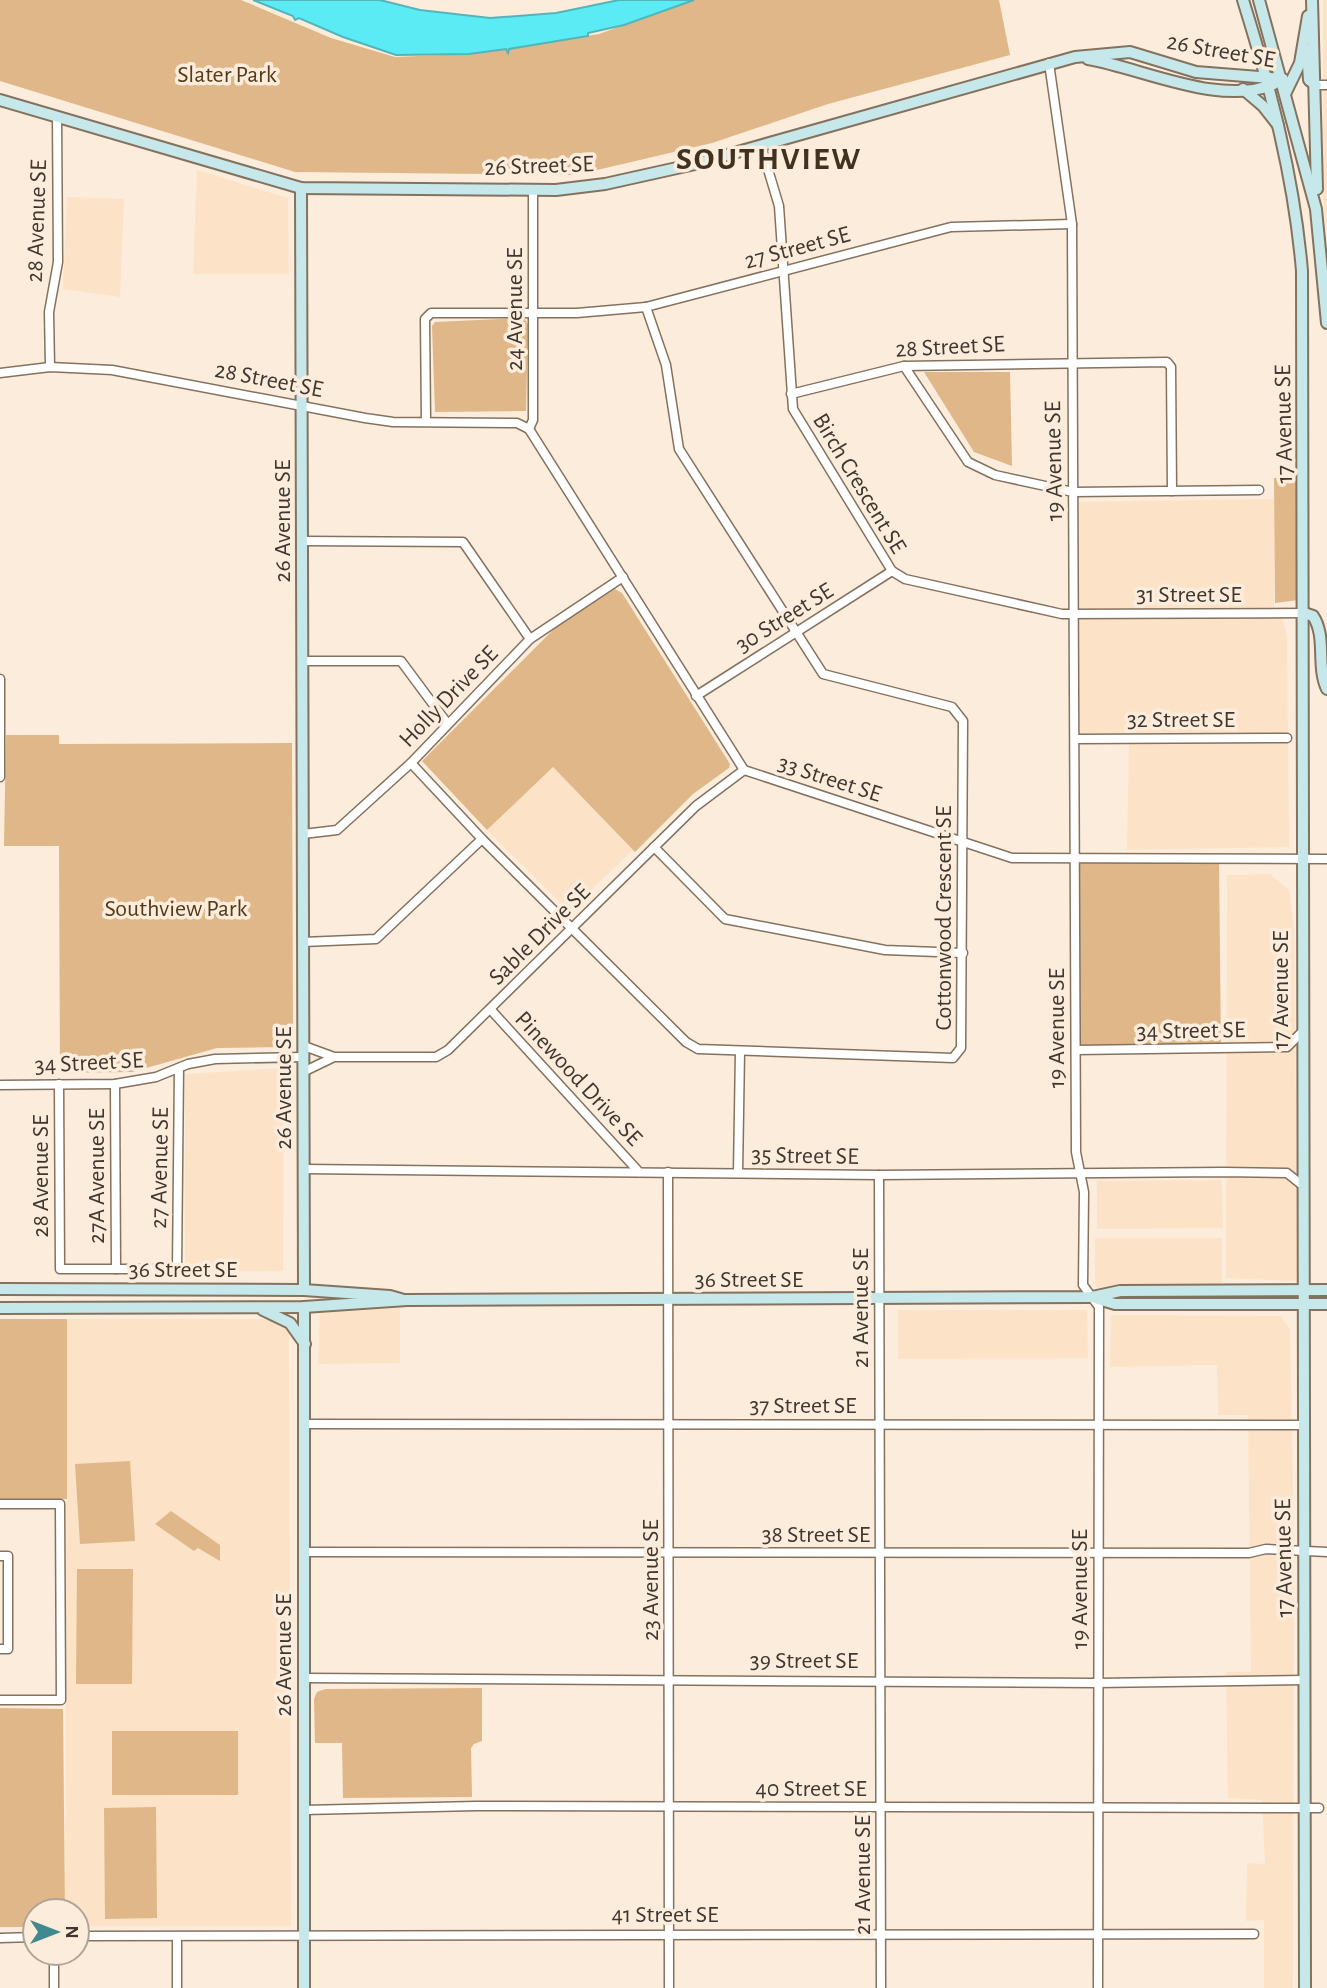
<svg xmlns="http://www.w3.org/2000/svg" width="1327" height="1988" viewBox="0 0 1327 1988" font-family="'Alegreya Sans',sans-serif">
	<rect width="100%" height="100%" fill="#fcecdb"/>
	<g fill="#fce3c7">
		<polygon points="1323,0 1327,0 1327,234 1323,197"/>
		<polygon points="197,170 288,198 289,274 193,274"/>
		<polygon points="67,197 124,199 120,297 63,289"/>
		<polygon points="1274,499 1274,612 1281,613 1287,636 1289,847 1127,850 1129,739 1076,739 1073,502"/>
		<polygon points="552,766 633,850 569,911 487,830"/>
		<polygon points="1270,874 1289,890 1294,927 1298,1281 1226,1278 1227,875"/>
		<polygon points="284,1068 283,1271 185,1272 185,1074"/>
		<polygon points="1222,1180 1223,1228 1097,1229 1097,1181"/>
		<polygon points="1095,1238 1222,1238 1222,1284 1098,1288 1095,1285"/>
		<polygon points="400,1308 400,1363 318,1364 320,1313"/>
		<polygon points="898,1310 1087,1310 1088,1358 898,1359"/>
		<polygon points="1111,1315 1281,1316 1290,1330 1294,1539 1293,1988 1264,1988 1264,1920 1246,1921 1247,1863 1265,1864 1262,1800 1228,1798 1226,1672 1251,1672 1248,1415 1218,1415 1217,1365 1110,1367"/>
		<polygon points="67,1319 262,1319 280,1323 289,1330 291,1926 77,1926 77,1911 65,1911"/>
	</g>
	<g fill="#e0b788">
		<polygon points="0,0 241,0 331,38 395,57 469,54 599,34 694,0 999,0 1010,55 828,104 712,143 576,175 295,172 0,81"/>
		<polygon points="519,318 525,319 528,325 526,411 435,412 432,326 435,322"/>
		<polygon points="924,372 1010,372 1012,466 974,452"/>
		<polygon points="1274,478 1300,478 1298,600 1275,603"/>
		<polygon points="615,589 622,593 730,764 729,768 693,794 635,852 553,767 487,830 422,761 558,625"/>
		<polygon points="6,735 59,735 59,744 292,743 293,1038 285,1047 217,1048 132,1072 60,1073 59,846 4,846"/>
		<polygon points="1219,859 1221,1050 1076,1050 1075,860"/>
		<polygon points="0,1319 67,1319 67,1499 0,1500"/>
		<polygon points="130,1461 135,1541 80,1544 75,1464"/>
		<polygon points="171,1511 220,1545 220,1561 198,1548 194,1551 155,1524"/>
		<polygon points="77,1569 133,1569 132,1684 76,1684"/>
		<polygon points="482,1688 482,1741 474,1744 471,1748 472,1797 343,1798 342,1743 315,1743 314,1699 317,1692 325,1689"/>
		<polygon points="0,1708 63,1709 65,1911 35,1911 35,1927 0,1927"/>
		<rect x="112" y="1731" width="126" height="64"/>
		<polygon points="156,1807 157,1918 105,1919 104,1808"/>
	</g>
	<polygon fill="#5bebf5" stroke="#53b5ba" stroke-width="2" points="253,0 380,0 420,10 490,18 556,13 619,0 694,0 624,25 588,33 588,36 509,49 508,53 506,49 469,54 396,55 343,37 299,18 295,20 293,16"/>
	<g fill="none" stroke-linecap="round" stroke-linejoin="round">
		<g stroke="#84725f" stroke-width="11">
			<g id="street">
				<polyline points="1049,63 1072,224 1076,1152 1084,1192 1083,1285 1099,1307 1098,1988"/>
				<polyline points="1316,85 1327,85"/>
				<polyline points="761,146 779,206 793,409 892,571 905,579 1062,614 1304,613"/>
				<polyline points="904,366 968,462 995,475 1073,492 1259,490"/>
				<polyline points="50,367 49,312 58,262 57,117"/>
				<polyline points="0,373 50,367 112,370 365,418 393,422 517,423 529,429"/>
				<polyline points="791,394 904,366 1167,362 1171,367 1172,491"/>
				<polyline points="426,421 425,319 431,313 577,313 646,307 951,227 1072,224"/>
				<polyline points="529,429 744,770 1012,858 1327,859"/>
				<polyline points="529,429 533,420 533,189"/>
				<polyline points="303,541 463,542 530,639"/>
				<polyline points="304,661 401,661 447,723"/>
				<polyline points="0,679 0,777"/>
				<polyline points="696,696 892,571"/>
				<polyline points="1076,739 1287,738"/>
				<polyline points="411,763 482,839 686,1042 698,1049 953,1058 961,1048 963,721 952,707 823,674 679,449 666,365 646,307"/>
				<polyline points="303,834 337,830 411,763 530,639 623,577"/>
				<polyline points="654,847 725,919 885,950 963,953"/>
				<polyline points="303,942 376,939 482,839"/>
				<polyline points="491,1010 639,1172"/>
				<polyline points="304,1046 334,1057 436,1057 448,1050 696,806 744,770"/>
				<polyline points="1076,1050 1287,1047 1301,1033"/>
				<polyline points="303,1072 332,1058"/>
				<polyline points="59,1084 60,1269 177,1269 179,1068"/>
				<polyline points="115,1084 116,1269"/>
				<polyline points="0,1085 115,1084 156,1077 188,1064 215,1059 304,1057"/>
				<polyline points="304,1169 879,1175 1224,1172 1287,1173 1302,1185"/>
				<polyline points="668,1172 669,1988"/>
				<polyline points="738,1173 740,1051"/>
				<polyline points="879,1175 881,1988"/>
				<polyline points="304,1424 1302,1425"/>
				<polyline points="0,1504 60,1504 61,1700 0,1700"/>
				<polyline points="304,1552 1249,1553 1266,1549 1327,1552"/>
				<polyline points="0,1556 8,1556 8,1649 0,1649"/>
				<polyline points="304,1678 1097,1683 1305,1680"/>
				<polyline points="304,1810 476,1806 1319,1808"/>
				<polyline points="77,1936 1254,1934"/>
				<polyline points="177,1937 177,1988"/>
				<polyline points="0,1938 35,1937"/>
				<polyline points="54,1953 54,1988"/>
			</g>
		</g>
		<g stroke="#84725f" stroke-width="14">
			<g id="secondary">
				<path d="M 1243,0 C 1271,90 1294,177 1302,271 L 1305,1988"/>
				<polyline points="1259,0 1316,209 1327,323"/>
				<polyline points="1312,0 1317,189"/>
				<polyline points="1307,50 1309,80 1316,85"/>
				<path d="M 1088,59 C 1142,68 1220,107 1274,84"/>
				<polyline points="1243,89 1263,106 1278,125"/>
				<polyline points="1285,94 1300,63 1308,16"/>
				<polyline points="0,100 301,188 556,190 605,184 695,164 1075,57 1130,52 1196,72 1283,79"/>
				<polyline points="301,188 304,1290"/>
				<path d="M 1304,613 L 1313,616 C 1327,637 1316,666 1327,689"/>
				<polyline points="0,1289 304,1290 390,1296 404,1300"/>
				<polyline points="1095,1298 1115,1304 1327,1304"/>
				<polyline points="0,1308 304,1307 407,1300 1092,1297 1120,1291 1327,1290"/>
				<polyline points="263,1310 290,1323 305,1344"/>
				<polyline points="304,1988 304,1307"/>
			</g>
		</g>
		<use href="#street" stroke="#fff" stroke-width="8"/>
		<use href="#secondary" stroke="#c7e8ea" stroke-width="10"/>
	</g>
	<g text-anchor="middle" stroke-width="7" stroke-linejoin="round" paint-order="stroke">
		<g font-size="24" fill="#403830" stroke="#fcecdb">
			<text transform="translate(1221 50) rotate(10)" y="8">26 Street SE</text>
			<text transform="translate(539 165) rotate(-2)" y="8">26 Street SE</text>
			<text transform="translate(36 221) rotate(-88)" y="8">28 Avenue SE</text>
			<text transform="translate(797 247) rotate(-15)" y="8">27 Street SE</text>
			<text transform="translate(514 309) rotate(-90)" y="8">24 Avenue SE</text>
			<text transform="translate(950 346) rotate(-3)" y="8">28 Street SE</text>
			<text transform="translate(269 379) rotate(11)" y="8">28 Street SE</text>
			<text transform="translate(1283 424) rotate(-91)" y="8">17 Avenue SE</text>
			<text transform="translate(1053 461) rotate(-91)" y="8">19 Avenue SE</text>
			<text transform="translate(860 483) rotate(59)" y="8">Birch Crescent SE</text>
			<text transform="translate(282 521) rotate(-90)" y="8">26 Avenue SE</text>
			<text x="1189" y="602">31 Street SE</text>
			<text transform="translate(784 617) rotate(-32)" y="8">30 Street SE</text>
			<text transform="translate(448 696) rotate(-46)" y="8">Holly Drive SE</text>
			<text x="1181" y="727">32 Street SE</text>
			<text transform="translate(830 778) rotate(18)" y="8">33 Street SE</text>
			<text transform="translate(943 918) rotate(-90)" y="8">Cottonwood Crescent SE</text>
			<text transform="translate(539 934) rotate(-45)" y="8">Sable Drive SE</text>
			<text transform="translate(1280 990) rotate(-90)" y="8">17 Avenue SE</text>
			<text transform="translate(1056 1028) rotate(-90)" y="8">19 Avenue SE</text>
			<text transform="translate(1191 1030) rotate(-1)" y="8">34 Street SE</text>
			<text transform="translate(89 1062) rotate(-3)" y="8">34 Street SE</text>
			<text transform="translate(579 1078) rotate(47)" y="8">Pinewood Drive SE</text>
			<text transform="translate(283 1088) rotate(-90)" y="8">26 Avenue SE</text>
			<text transform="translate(805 1155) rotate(1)" y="8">35 Street SE</text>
			<text transform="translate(159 1168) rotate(-89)" y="8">27 Avenue SE</text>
			<text transform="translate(40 1176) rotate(-90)" y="8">28 Avenue SE</text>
			<text transform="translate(96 1176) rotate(-90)" y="8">27A Avenue SE</text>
			<text x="183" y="1277">36 Street SE</text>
			<text x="749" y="1287">36 Street SE</text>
			<text transform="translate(860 1308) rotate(-90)" y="8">21 Avenue SE</text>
			<text x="803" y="1413">37 Street SE</text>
			<text x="816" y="1542">38 Street SE</text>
			<text transform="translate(1283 1558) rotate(-91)" y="8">17 Avenue SE</text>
			<text transform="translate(650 1580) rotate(-90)" y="8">23 Avenue SE</text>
			<text transform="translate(1079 1589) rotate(-90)" y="8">19 Avenue SE</text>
			<text transform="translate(283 1655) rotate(-90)" y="8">26 Avenue SE</text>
			<text x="804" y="1668">39 Street SE</text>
			<text x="811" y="1796">40 Street SE</text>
			<text transform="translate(862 1875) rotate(-90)" y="8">21 Avenue SE</text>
			<text x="665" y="1922">41 Street SE</text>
		</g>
		<g font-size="24" fill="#553a19" stroke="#fcecdb">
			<text x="227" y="82">Slater Park</text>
			<text x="176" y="916">Southview Park</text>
		</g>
		<g font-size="32" font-weight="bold" letter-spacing="2" fill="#413220" stroke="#fcecdb">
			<text x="769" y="169">SOUTHVIEW</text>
		</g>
	</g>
	<g transform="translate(56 1932) rotate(90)"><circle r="33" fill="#fcecdb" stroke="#b1a497" stroke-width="2"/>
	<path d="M0-5L12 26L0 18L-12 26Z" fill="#41898e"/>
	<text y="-10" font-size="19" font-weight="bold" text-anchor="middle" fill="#403830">N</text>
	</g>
</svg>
